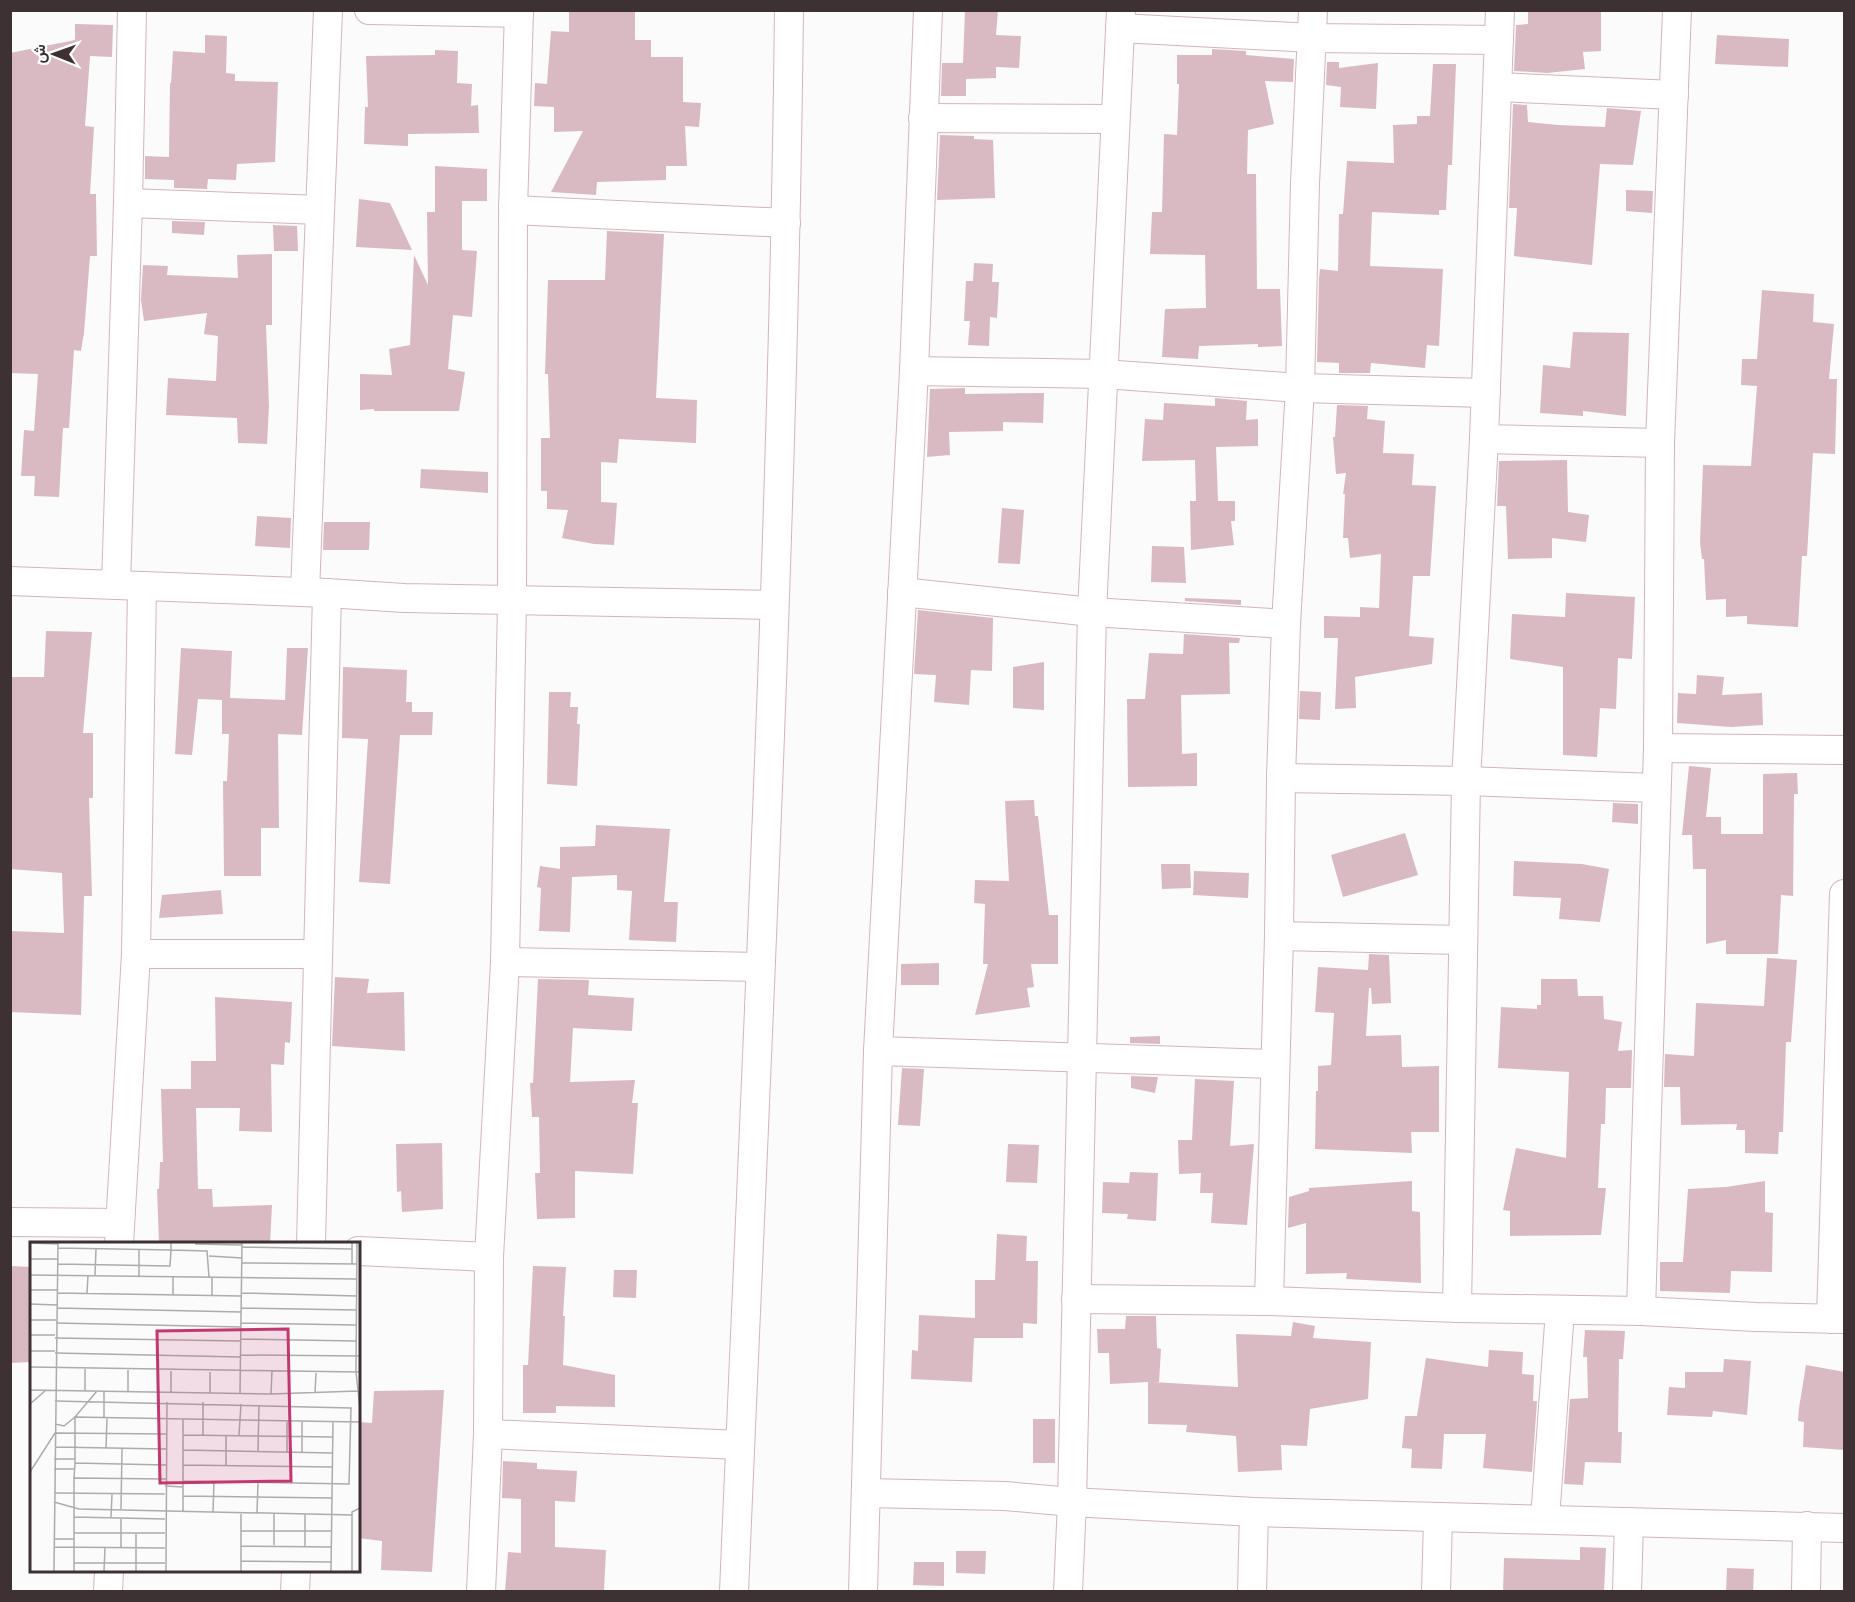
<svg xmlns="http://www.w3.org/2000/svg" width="1855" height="1602" viewBox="0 0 1855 1602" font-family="Commissioner,Vazirmatn,sans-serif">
	<rect width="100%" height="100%" fill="#fbfbfb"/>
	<g fill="#d9bac2">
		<polygon points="635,10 635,40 651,40 651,57 683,57 683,102 701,103 699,127 685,126 687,166 666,166 666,180 597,182 596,195 551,192 583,131 554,132 554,107 534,106 535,83 547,84 551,31 569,32 569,11"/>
		<polygon points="965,10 998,10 996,35 1021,36 1019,68 996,67 996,78 966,79 966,96 941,96 942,63 963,63"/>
		<polygon points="1528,10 1601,10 1601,51 1583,52 1585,69 1547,73 1514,71 1516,25 1528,24"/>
		<polygon points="75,24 113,25 112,57 90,56 85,126 94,127 90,194 96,194 97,256 90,256 84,333 81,351 74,350 69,428 63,428 59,497 34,496 35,476 21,476 24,430 34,431 38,374 10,373 10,53 75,40"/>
		<polygon points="205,35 227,36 226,73 235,74 235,81 278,82 275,162 237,164 236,180 208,179 207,189 174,188 174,180 145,179 145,156 169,157 170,83 171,83 173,51 205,53"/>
		<polygon points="1717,35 1789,39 1788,67 1715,64"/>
		<polygon points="1212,49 1246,51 1246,55 1294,59 1293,82 1265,81 1274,124 1248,130 1247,174 1256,174 1257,289 1280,289 1282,346 1258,347 1258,344 1199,346 1198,359 1162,357 1165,309 1206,308 1205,255 1150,254 1152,212 1162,212 1164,134 1177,135 1179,84 1177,84 1177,55 1212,55"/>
		<polygon points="435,50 458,51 457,83 472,84 471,106 478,105 479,133 408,134 408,146 364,144 365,107 368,107 366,56 435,55"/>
		<polygon points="1327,62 1339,62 1339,68 1378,63 1376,109 1340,107 1341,87 1326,85"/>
		<polygon points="1433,64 1456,64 1452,165 1448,165 1446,210 1439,210 1439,215 1372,212 1370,266 1443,269 1439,346 1427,345 1425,368 1371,363 1370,373 1339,373 1339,363 1317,362 1319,278 1320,269 1338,271 1339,214 1343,214 1347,161 1394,163 1393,125 1417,124 1417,116 1430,116"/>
		<polygon points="1513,104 1527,105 1528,122 1558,125 1605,127 1607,108 1641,111 1633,165 1600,164 1592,265 1514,256 1517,208 1509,208"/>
		<polygon points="940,135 974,136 974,139 993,140 995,198 937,200"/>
		<polygon points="435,166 487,169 487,201 462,201 462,250 477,251 472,317 453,315 448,369 465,372 459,411 374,411 374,409 360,410 360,374 392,375 389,349 410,345 414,255 428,285 427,212 435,212"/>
		<polygon points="1626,190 1653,191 1652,213 1626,211"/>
		<polygon points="359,199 390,203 412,250 356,247"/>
		<polygon points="172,221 205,222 204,235 172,233"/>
		<polygon points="273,225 297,226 298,251 274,251"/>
		<polygon points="607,231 664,234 656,398 697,400 696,443 619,439 617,463 601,462 601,502 617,503 614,545 594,544 562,538 568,510 547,509 547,491 541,491 541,438 550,438 548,374 545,374 548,280 605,280"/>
		<polygon points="272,254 272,325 266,325 269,406 267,444 238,443 237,418 166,415 168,378 216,381 218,336 204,334 207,313 144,321 141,300 143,265 168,266 167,275 238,278 237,255"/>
		<polygon points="974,263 993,264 992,282 999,282 997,318 990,317 989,346 968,345 970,321 964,321 966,281 973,281"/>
		<polygon points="1762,290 1814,294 1813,322 1834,324 1829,379 1837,379 1835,454 1813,453 1807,556 1802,556 1798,627 1747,624 1747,616 1726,617 1726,599 1706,600 1704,559 1702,559 1700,542 1703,465 1751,466 1757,386 1741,385 1742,359 1757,359"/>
		<polygon points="1573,332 1629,333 1626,416 1583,411 1583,416 1540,413 1543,365 1570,368"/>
		<polygon points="965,388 965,394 1044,393 1043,423 1003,422 1003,431 949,432 950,455 927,457 930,389"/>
		<polygon points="1215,398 1247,401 1246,420 1258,419 1258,446 1216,447 1218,501 1235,501 1235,521 1231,521 1234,545 1191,550 1190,501 1196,501 1195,460 1142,461 1145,419 1163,420 1164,403 1215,406"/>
		<polygon points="1337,405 1368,406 1367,419 1385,421 1383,453 1414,454 1412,485 1436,486 1430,576 1413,576 1409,636 1434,638 1432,664 1355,677 1356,708 1335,709 1338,638 1324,638 1324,616 1360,617 1360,607 1379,608 1381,554 1350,558 1348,538 1343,538 1345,494 1343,494 1346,473 1336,474 1333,437 1335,437"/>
		<polygon points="1567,460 1568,512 1589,515 1586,542 1552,538 1552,558 1508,559 1506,506 1497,506 1499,461"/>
		<polygon points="421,469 488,472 488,493 420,488"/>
		<polygon points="1002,508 1024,510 1020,564 998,563"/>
		<polygon points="257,516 291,518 290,548 255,546"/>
		<polygon points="324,522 370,522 369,550 323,550"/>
		<polygon points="1152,546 1184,547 1186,583 1151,582"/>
		<polygon points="1566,593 1635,597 1632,659 1618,658 1616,709 1600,708 1597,757 1563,755 1563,667 1510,659 1512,614 1565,617"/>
		<polygon points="1185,598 1241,600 1241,605 1185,601"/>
		<polygon points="918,610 993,618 992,671 971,670 969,705 934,702 936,675 914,674"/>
		<polygon points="46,631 92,632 83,733 93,733 93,798 89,798 92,896 84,896 81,1015 10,1012 10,931 64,933 62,873 10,869 10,677 44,677"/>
		<polygon points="1184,634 1240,638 1239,643 1229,643 1230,694 1181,695 1182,754 1197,753 1197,786 1128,787 1127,699 1145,699 1149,653 1183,654"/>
		<polygon points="181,648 232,651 230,698 285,700 287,648 308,648 302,735 278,734 279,828 261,828 261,876 224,876 223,781 227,781 229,734 222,734 222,700 198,699 192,755 175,754"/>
		<polygon points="1044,662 1044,710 1013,708 1013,667"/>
		<polygon points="343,667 407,670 406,702 412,702 412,712 433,712 432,735 400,735 390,884 359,882 368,739 342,738"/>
		<polygon points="1697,675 1724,677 1722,695 1762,693 1763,725 1731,727 1677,723 1678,693 1696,694"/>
		<polygon points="1300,691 1321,692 1320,720 1299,719"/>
		<polygon points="549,692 571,692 570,707 578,707 577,724 580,724 577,786 547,784"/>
		<polygon points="1689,766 1711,768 1706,817 1721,817 1721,834 1763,834 1763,774 1797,773 1798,794 1794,794 1793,896 1781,895 1778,954 1726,954 1726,940 1706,944 1706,869 1693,869 1692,835 1682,835"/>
		<polygon points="1034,800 1035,816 1038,816 1049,915 1058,915 1058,964 1031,964 1034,987 1027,988 1030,1007 975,1015 988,964 983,964 985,904 974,903 975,880 1009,881 1005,801"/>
		<polygon points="1613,803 1638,804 1638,824 1612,822"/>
		<polygon points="596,825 670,829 664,902 678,902 676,942 629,940 632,891 617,890 617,875 572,877 570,932 539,931 541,888 537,887 540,866 560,869 560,847 595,846"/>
		<polygon points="1405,833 1418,875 1343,897 1331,855"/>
		<polygon points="1514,861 1582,864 1609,869 1600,922 1559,919 1561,898 1513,896"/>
		<polygon points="1161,864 1190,864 1191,888 1162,889"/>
		<polygon points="1194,871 1249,873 1248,898 1193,895"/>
		<polygon points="221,890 223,914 159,918 162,895"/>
		<polygon points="1369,954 1389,955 1391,1003 1372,1004 1371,988 1369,988 1366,1036 1401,1035 1402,1067 1439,1066 1439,1132 1411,1132 1412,1153 1315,1149 1316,1091 1318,1091 1318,1066 1331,1065 1334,1013 1315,1012 1318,967 1368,970"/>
		<polygon points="1767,958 1797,960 1791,1042 1786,1042 1783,1132 1779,1132 1778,1154 1745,1153 1745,1130 1736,1130 1737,1124 1681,1125 1680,1087 1664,1087 1665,1054 1694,1056 1696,1003 1764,1006"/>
		<polygon points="939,963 939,985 901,985 901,964"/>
		<polygon points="335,977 369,979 367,993 404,992 405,1051 332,1046"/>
		<polygon points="538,979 589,980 588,995 634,998 632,1031 573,1028 570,1082 635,1080 632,1103 638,1103 633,1174 575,1171 575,1218 537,1219 535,1173 540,1173 539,1117 532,1117 530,1083 533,1083"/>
		<polygon points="1541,979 1577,979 1578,996 1603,996 1604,1019 1622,1022 1618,1051 1632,1050 1631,1088 1606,1088 1605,1124 1601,1124 1598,1188 1606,1188 1601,1235 1510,1236 1510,1211 1503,1210 1516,1148 1566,1158 1569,1072 1498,1068 1501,1007 1537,1009 1537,1005 1541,1005"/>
		<polygon points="215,997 292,1002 290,1043 285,1042 284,1065 271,1064 272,1132 239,1131 240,1108 196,1108 198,1189 212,1189 213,1207 272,1205 270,1244 159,1244 157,1189 159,1189 160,1162 163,1162 161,1089 191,1089 191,1061 216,1061"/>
		<polygon points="1160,1036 1160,1044 1130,1043 1130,1037"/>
		<polygon points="902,1068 924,1069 920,1126 898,1125"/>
		<polygon points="1131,1076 1158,1077 1155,1093 1131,1088"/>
		<polygon points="1195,1079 1234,1081 1230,1146 1254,1144 1247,1225 1211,1223 1213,1193 1200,1193 1201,1173 1179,1174 1178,1140 1192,1140"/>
		<polygon points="442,1143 443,1209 402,1212 401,1191 397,1192 396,1144"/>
		<polygon points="1008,1144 1039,1145 1037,1183 1006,1182"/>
		<polygon points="1130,1172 1158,1173 1156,1221 1127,1219 1128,1214 1102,1213 1103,1182 1129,1183"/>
		<polygon points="1412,1181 1412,1211 1420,1212 1421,1283 1346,1279 1347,1273 1306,1274 1306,1223 1288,1228 1289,1197 1309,1191 1309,1188"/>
		<polygon points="1765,1181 1765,1212 1773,1213 1772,1272 1731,1271 1730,1293 1660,1291 1660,1262 1683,1262 1688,1189 1726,1187"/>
		<polygon points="997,1234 1027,1236 1026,1261 1038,1261 1037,1324 1023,1323 1023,1338 974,1338 972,1382 911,1379 912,1350 918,1351 919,1315 975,1318 975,1280 995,1280"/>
		<polygon points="10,1266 32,1267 32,1362 10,1363"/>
		<polygon points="533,1266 566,1267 563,1316 565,1316 563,1365 615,1375 615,1407 556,1406 556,1413 523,1413 523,1365 528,1365"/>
		<polygon points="614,1270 637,1270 636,1298 613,1297"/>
		<polygon points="1126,1316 1156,1316 1157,1348 1161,1349 1159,1382 1152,1382 1238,1387 1236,1334 1291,1336 1293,1322 1315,1326 1313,1338 1371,1342 1368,1399 1310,1409 1307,1446 1281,1445 1282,1470 1238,1472 1236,1436 1186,1432 1187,1425 1148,1424 1148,1382 1110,1384 1109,1353 1098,1353 1097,1329 1125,1329"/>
		<polygon points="1585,1330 1625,1331 1623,1359 1619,1359 1618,1432 1622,1432 1621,1463 1585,1462 1583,1485 1564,1484 1570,1399 1588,1398 1587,1357 1583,1357"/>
		<polygon points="1489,1350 1523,1352 1522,1374 1534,1375 1533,1401 1537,1401 1532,1472 1483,1468 1486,1434 1444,1434 1442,1469 1411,1468 1412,1449 1402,1448 1405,1416 1417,1416 1426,1358 1488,1367"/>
		<polygon points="1724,1359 1751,1361 1747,1415 1713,1411 1712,1417 1667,1415 1669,1387 1685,1388 1685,1372 1723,1372"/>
		<polygon points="1806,1365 1845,1372 1845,1450 1803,1447 1804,1422 1798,1421 1799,1408"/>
		<polygon points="444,1390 432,1572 381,1570 382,1541 358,1538 358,1422 372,1423 374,1391"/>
		<rect x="1033" y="1419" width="22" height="44"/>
		<polygon points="503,1461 537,1463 537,1469 577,1471 575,1502 555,1501 555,1547 606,1550 604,1591 505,1592 508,1552 521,1553 521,1499 502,1498"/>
		<polygon points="1580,1547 1606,1548 1604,1592 1503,1592 1504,1558 1580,1560"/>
		<polygon points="956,1551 986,1551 985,1574 956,1573"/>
		<polygon points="914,1562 944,1562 944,1586 913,1585"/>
		<polygon points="1727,1568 1754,1569 1753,1592 1726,1592"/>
	</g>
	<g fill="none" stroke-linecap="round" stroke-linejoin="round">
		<g stroke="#d3b4bc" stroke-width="30">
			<g id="minor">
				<polyline points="369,10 519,13"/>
				<polyline points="1120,28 1312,38 1499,40"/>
				<polyline points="1498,87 1674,95"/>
				<polyline points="923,118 1115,119"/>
				<polyline points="128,203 320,210"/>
				<polyline points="513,210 786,223"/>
				<polyline points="914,371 1103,374 1300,388 1486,393"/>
				<polyline points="1484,439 1660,443"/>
				<polyline points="10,581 327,593 404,598 774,605"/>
				<polyline points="116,585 128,203 132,10"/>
				<polyline points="305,592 328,10"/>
				<polyline points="902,592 1092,612 1286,624"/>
				<polyline points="1658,748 1844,750"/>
				<polyline points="1281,778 1466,781 1656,788"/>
				<polyline points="1279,936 1462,940"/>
				<polyline points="136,954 317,954"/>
				<polyline points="505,962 760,967"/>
				<polyline points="878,1051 1274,1064"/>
				<polyline points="10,1222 120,1223"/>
				<polyline points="119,1244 136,954 142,586"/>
				<polyline points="311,1244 327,593"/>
				<polyline points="358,1251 489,1257"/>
				<polyline points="1076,1299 1269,1301 1457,1308 1641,1311 1756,1317 1844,1319"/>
				<polyline points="1269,1301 1279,936 1281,778 1286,624 1300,388 1305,184 1313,10"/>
				<polyline points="1457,1308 1466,781 1484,439 1500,10"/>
				<polyline points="1641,1311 1658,748 1660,443 1677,10"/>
				<polyline points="1831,1319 1844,894"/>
				<polyline points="488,1434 740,1445"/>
				<polyline points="866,1493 1005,1496 1072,1502 1254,1512 1844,1528"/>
				<polyline points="1545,1519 1560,1310"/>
				<polyline points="108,1592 109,1570"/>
				<polyline points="295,1592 296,1570"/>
				<polyline points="481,1592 488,1434 489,1257 505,962 512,602 513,210 519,10"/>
				<path d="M 734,1592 C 756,1065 783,538 789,10"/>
				<polyline points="863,1592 878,1051 914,371 928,10"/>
				<polyline points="1068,1592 1072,1502 1092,612 1121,10"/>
				<polyline points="1252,1592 1254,1512"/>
				<polyline points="1436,1592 1438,1518"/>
				<polyline points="1627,1592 1629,1522"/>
				<polyline points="1806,1592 1807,1526"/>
			</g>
		</g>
		<use href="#minor" stroke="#fff" stroke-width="28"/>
	</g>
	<g transform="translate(30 1242)">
		<rect width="330" height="330" fill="#fbfbfb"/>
		<path fill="none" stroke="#afaaab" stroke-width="1.5" d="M 0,1 L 28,2M 327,1 L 326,130 L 330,167M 165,2 L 212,3M 212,5 L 322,7M 28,6 L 141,8 L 141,1M 179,14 L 212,16M 0,17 L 28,17M 212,21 L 327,22M 28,22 L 140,24 L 141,8 L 177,9 L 179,35M 322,22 L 322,1M 0,33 L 327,37M 65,33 L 66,7M 109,34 L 109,8M 143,34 L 143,53M 0,48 L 27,48M 27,51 L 211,54M 57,51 L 58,33M 212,51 L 327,54M 182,53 L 182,35M 0,62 L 27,63M 27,66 L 211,70M 211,66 L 326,68M 0,78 L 26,78M 26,81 L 211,85M 211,81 L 326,83M 0,93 L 25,93M 25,96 L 210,99M 210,97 L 326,99M 0,109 L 25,109M 25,111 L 210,115M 210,113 L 330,114M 0,125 L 330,130M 0,148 L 241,152 L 328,149M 55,149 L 55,127M 74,149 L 74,176M 98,149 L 98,128M 141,150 L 141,129M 180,151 L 180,130M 210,151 L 212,1M 285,151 L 286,131M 241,152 L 242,129M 25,159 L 321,166 L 319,242 L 153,239M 0,162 L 16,148M 25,182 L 34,184 L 45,175 L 67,149M 153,193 L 303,195M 173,193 L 173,160M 209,193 L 211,162M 25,205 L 136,207M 76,206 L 77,176M 153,208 L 303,211M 228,209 L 229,163M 257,210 L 257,179M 272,210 L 272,179M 24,217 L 45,217M 45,221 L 45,175 L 330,180M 153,223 L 303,225M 196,224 L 196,193M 24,227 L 45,227M 0,230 L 25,191 L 136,192M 44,236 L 45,221 L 136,223M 135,244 L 153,245M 24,251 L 135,252M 153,254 L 302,256M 24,260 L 49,267 L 322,273M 91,267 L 92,207M 153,270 L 153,177M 183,271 L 184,239M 227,272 L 228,240M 44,275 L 135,277M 81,275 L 82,252M 211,289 L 301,289M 44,291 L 135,291M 24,297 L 44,297M 244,303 L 244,272M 211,304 L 301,305M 275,304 L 275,272M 24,305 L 135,306M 91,306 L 91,276M 211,319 L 301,320M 44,321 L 135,321M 24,329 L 28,1M 44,329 L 44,236 L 136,237M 74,329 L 75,306M 106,329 L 106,292M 136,329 L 137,160M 211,329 L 211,272M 301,329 L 303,180M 322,329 L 322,270 L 330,266"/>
		<path fill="#c3386f" fill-opacity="0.15" stroke="#c3386f" stroke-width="3" d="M 258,87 L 261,239 L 130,241 L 127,89 Z"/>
		<rect width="330" height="330" fill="none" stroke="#3d3134" stroke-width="3"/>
	</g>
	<rect width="1855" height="1602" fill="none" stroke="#3d3134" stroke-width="24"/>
	<g transform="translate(54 54) rotate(271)" stroke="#ffffff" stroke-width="4.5" paint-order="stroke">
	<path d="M0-4.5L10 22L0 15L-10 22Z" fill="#3d3134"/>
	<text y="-9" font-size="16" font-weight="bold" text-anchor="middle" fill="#3d3134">ش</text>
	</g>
</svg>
